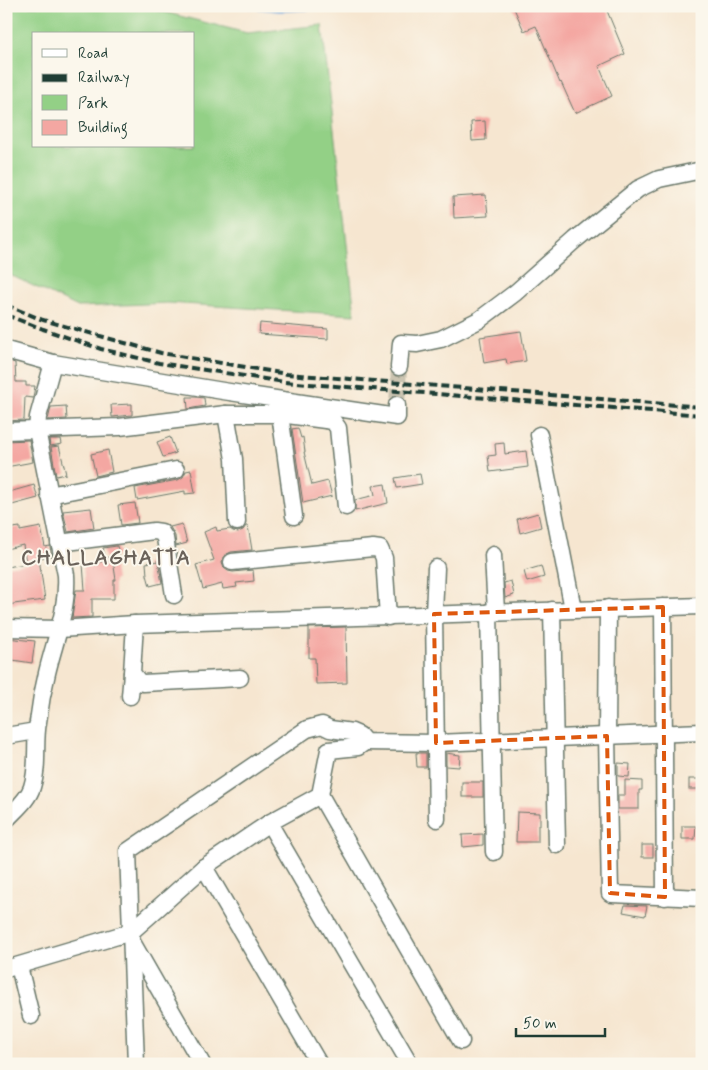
<svg xmlns="http://www.w3.org/2000/svg" width="708" height="1070" viewBox="0 0 708 1070" font-family="Mynerve,sans-serif">
	<rect width="100%" height="100%" fill="#fbf7ec"/>
	<filter id="ink" filterUnits="userSpaceOnUse"><feTurbulence type="fractalNoise" baseFrequency=".02" numOctaves="2"/><feDisplacementMap in="SourceGraphic" scale="10" xChannelSelector="R" yChannelSelector="G"/><feConvolveMatrix kernelMatrix="1 2 1 2 8 2 1 2 1" color-interpolation-filters="sRGB"/></filter>
	<filter id="wash" filterUnits="userSpaceOnUse"><feTurbulence type="fractalNoise" baseFrequency=".0096" numOctaves="4" result="noise"/><feDisplacementMap in="SourceGraphic" scale="20" xChannelSelector="R" yChannelSelector="G"/><feGaussianBlur stdDeviation="1.12" result="paint"/><feColorMatrix in="noise" values="0 0 0 0 0 0 0 0 0 0 0 0 0 0 0 0 0 1.4 0 .05"/><feComposite in="paint" operator="in"/></filter>
	<g filter="url(#wash)">
		<rect width="100%" height="100%" fill="#f6e6d0"/>
		<path fill="#93d086" stroke="#59865d" fill-rule="evenodd" d="M 16,6 L 140,6 L 247,33 L 322,25 L 355,315 L 168,303 L 78,307 L 6,273 L 6,19 ZM 34,34 L 194,34 L 194,146 L 34,146 Z"/>
		<g fill="none" stroke-linecap="round" stroke-linejoin="round">
			<polyline stroke="#6ba3da" stroke-width="4" points="246,6 280,10 361,6"/>
		</g>
		<g id="blocks">
			<g fill="#f4a7a2">
				<polygon points="513,6 605,6 625,54 599,66 612,96 575,113 561,82 560,83 536,26 524,31"/>
				<polygon points="485,121 486,140 472,141 471,122"/>
				<polygon points="486,195 488,216 454,218 453,197"/>
				<polygon points="260,323 328,329 328,339 259,334"/>
				<polygon points="521,331 526,361 507,364 506,359 484,363 480,337"/>
				<polygon points="6,360 15,363 16,382 26,382 26,386 35,386 33,398 25,397 24,420 6,421"/>
				<polygon points="187,397 196,397 204,398 205,406 188,409"/>
				<polygon points="132,404 132,415 112,417 111,405"/>
				<polygon points="66,406 67,419 48,420 51,407"/>
				<polygon points="298,428 301,438 303,437 305,452 304,452 312,485 328,481 332,496 303,503 292,429"/>
				<polygon points="170,437 176,453 163,457 157,442"/>
				<polygon points="49,439 61,439 62,444 50,446"/>
				<polygon points="29,440 33,462 6,467 6,441"/>
				<polygon points="504,443 505,454 526,451 528,467 490,472 488,456 496,455 495,444"/>
				<polygon points="59,446 66,474 56,476 51,447"/>
				<polygon points="108,450 112,472 96,476 91,454"/>
				<polygon points="191,470 195,493 185,494 185,491 137,500 135,488 178,480 183,477 186,471"/>
				<polygon points="420,474 422,484 397,488 395,478"/>
				<polygon points="385,484 388,503 355,511 355,500 375,495 373,486"/>
				<polygon points="34,485 38,498 12,505 9,492"/>
				<polygon points="135,503 138,523 121,525 118,505"/>
				<polygon points="91,508 94,528 68,532 63,511"/>
				<polygon points="538,513 541,527 520,533 517,519"/>
				<polygon points="182,524 187,543 176,546 175,536 170,527"/>
				<polygon points="246,526 248,526 252,550 231,552 227,554 223,557 222,563 224,568 228,571 233,572 253,570 254,581 236,583 237,587 223,589 222,584 203,589 196,565 214,560 204,532 216,527 217,531 230,529 233,531 238,532 243,530"/>
				<polygon points="20,527 20,531 41,527 45,547 50,546 50,547 52,556 39,558 45,600 6,605 6,567 26,564 23,545 6,549 6,529"/>
				<polygon points="117,546 119,555 105,558 103,548"/>
				<polygon points="113,560 116,580 114,580 114,599 92,599 92,617 72,618 76,590 85,590 83,564 99,563 99,562"/>
				<polygon points="158,561 162,583 150,586 147,575 146,563"/>
				<polygon points="541,566 544,577 527,582 524,571"/>
				<polygon points="511,581 514,595 505,598 504,583"/>
				<polygon points="346,627 347,683 316,684 315,658 309,658 309,628"/>
				<polygon points="6,638 35,641 32,663 6,659"/>
				<polygon points="416,753 426,753 426,767 417,767"/>
				<polygon points="446,753 460,755 459,767 446,766"/>
				<polygon points="618,763 630,764 629,777 618,776"/>
				<rect x="689" y="779" width="13" height="10"/>
				<polygon points="625,780 642,781 642,790 639,790 639,809 618,809 618,795 625,795"/>
				<rect x="462" y="782" width="21" height="15"/>
				<polygon points="517,812 540,813 540,826 538,826 538,842 516,842"/>
				<polygon points="682,826 696,826 695,839 682,839"/>
				<polygon points="483,834 483,845 463,847 462,835"/>
				<rect x="642" y="845" width="11" height="12"/>
				<polygon points="625,905 647,906 645,916 623,912"/>
			</g>
		</g>
	</g>
	<g filter="url(#ink)">
		<use href="#blocks" fill-opacity="0" stroke="#6a786b" stroke-width="1"/>
		<g fill="none" stroke-linecap="round" stroke-linejoin="round">
			<polyline stroke="#cbc4b1" stroke-width="16" stroke-dasharray="16 8" stroke-linecap="butt" points="397,405 399,367"/>
			<g stroke="#6a786b" stroke-width="19">
				<g id="minor">
					<polyline points="6,350 53,363 223,391 397,417 397,405"/>
					<polyline points="399,367 401,343 417,344 441,339 479,320 515,293 575,240 638,189 659,179 702,170"/>
					<polyline points="226,414 234,459 237,522"/>
					<polyline points="280,414 294,516"/>
					<polyline points="6,431 119,427 226,414 280,414 333,421 338,428 346,507"/>
					<polyline points="539,435 573,609"/>
					<polyline points="49,495 176,470"/>
					<polyline points="59,543 154,531 161,532 165,538 174,595"/>
					<polyline points="493,555 496,612"/>
					<polyline points="232,562 373,548 380,549 384,558 388,617"/>
					<polyline points="436,568 434,614 437,819"/>
					<polyline points="663,607 665,897"/>
					<polyline points="608,608 607,736 610,893 612,894 702,898"/>
					<polyline points="552,610 557,845"/>
					<polyline points="489,612 494,852"/>
					<polyline points="135,624 132,673 139,682 143,683 240,678"/>
					<polyline points="6,628 60,629 135,624 702,606"/>
					<polyline points="130,696 132,673"/>
					<polyline points="6,736 36,731"/>
					<polyline points="320,795 461,1041"/>
					<path d="M 6,820 C 15,810 28,800 32,787 C 39,766 34,743 38,722 C 40,705 43,689 47,673 C 55,639 68,610 66,575 L 37,430 L 38,417 L 53,363"/>
					<polyline points="269,823 410,1064"/>
					<polyline points="204,867 319,1064"/>
					<polyline points="132,942 202,1064"/>
					<polyline points="19,966 31,1016"/>
					<polyline points="6,969 131,932 204,867 269,823 320,795 329,750 358,747 365,742"/>
					<polyline points="136,1064 128,851 307,729 322,725 330,729 352,732 359,735 365,742 436,743 702,732"/>
				</g>
			</g>
			<use href="#minor" stroke="#fff" stroke-width="16"/>
			<g stroke="#1f3d34" stroke-width="4" stroke-dasharray="8 4" stroke-linecap="butt">
				<polyline points="6,305 43,320 161,353 287,374 702,407"/>
				<polyline points="6,315 43,329 101,349 159,363 284,382 702,415"/>
			</g>
		</g>
	</g>
	<path fill="none" stroke="#de580e" stroke-width="4" stroke-dasharray="10 6" stroke-linejoin="round" d="M 663,607 L 665,897 L 610,893 L 607,736 L 436,743 L 434,614 Z"/>
	<g text-anchor="middle" stroke-width="4" stroke-linejoin="round" paint-order="stroke">
		<g font-size="21" font-weight="bold" letter-spacing="1" fill="#6a625a" stroke="#fbf7ec">
			<text x="106" y="564">CHALLAGHATTA</text>
		</g>
	</g>
	<rect width="708" height="1070" fill="none" stroke="#fbf7ec" stroke-width="25"/>
	<rect x="32" y="32" width="162" height="115" fill="#fbf7ec" stroke="#a3ada2"/>
	<rect x="42" y="49" width="25" height="8" fill="#ffffff" stroke="#a3ada2"/>
	<text x="78" y="58" font-size="15" fill="#1f3d34">Road</text>
	<rect x="42" y="74" width="25" height="8" fill="#1f3d34" stroke="#a3ada2"/>
	<text x="78" y="82" font-size="15" fill="#1f3d34">Railway</text>
	<rect x="42" y="95" width="25" height="15" fill="#93d086" stroke="#a3ada2"/>
	<text x="78" y="108" font-size="15" fill="#1f3d34">Park</text>
	<rect x="42" y="120" width="25" height="15" fill="#f4a7a2" stroke="#a3ada2"/>
	<text x="78" y="132" font-size="15" fill="#1f3d34">Building</text>
	<path d="M516 1028v8h89v-8" fill="none" stroke="#1f3d34" stroke-width="2.5"/>
	<text x="523" y="1028" font-size="15" fill="#1f3d34" stroke="#fbf7ec" stroke-width="4" paint-order="stroke">50 m</text>
</svg>
